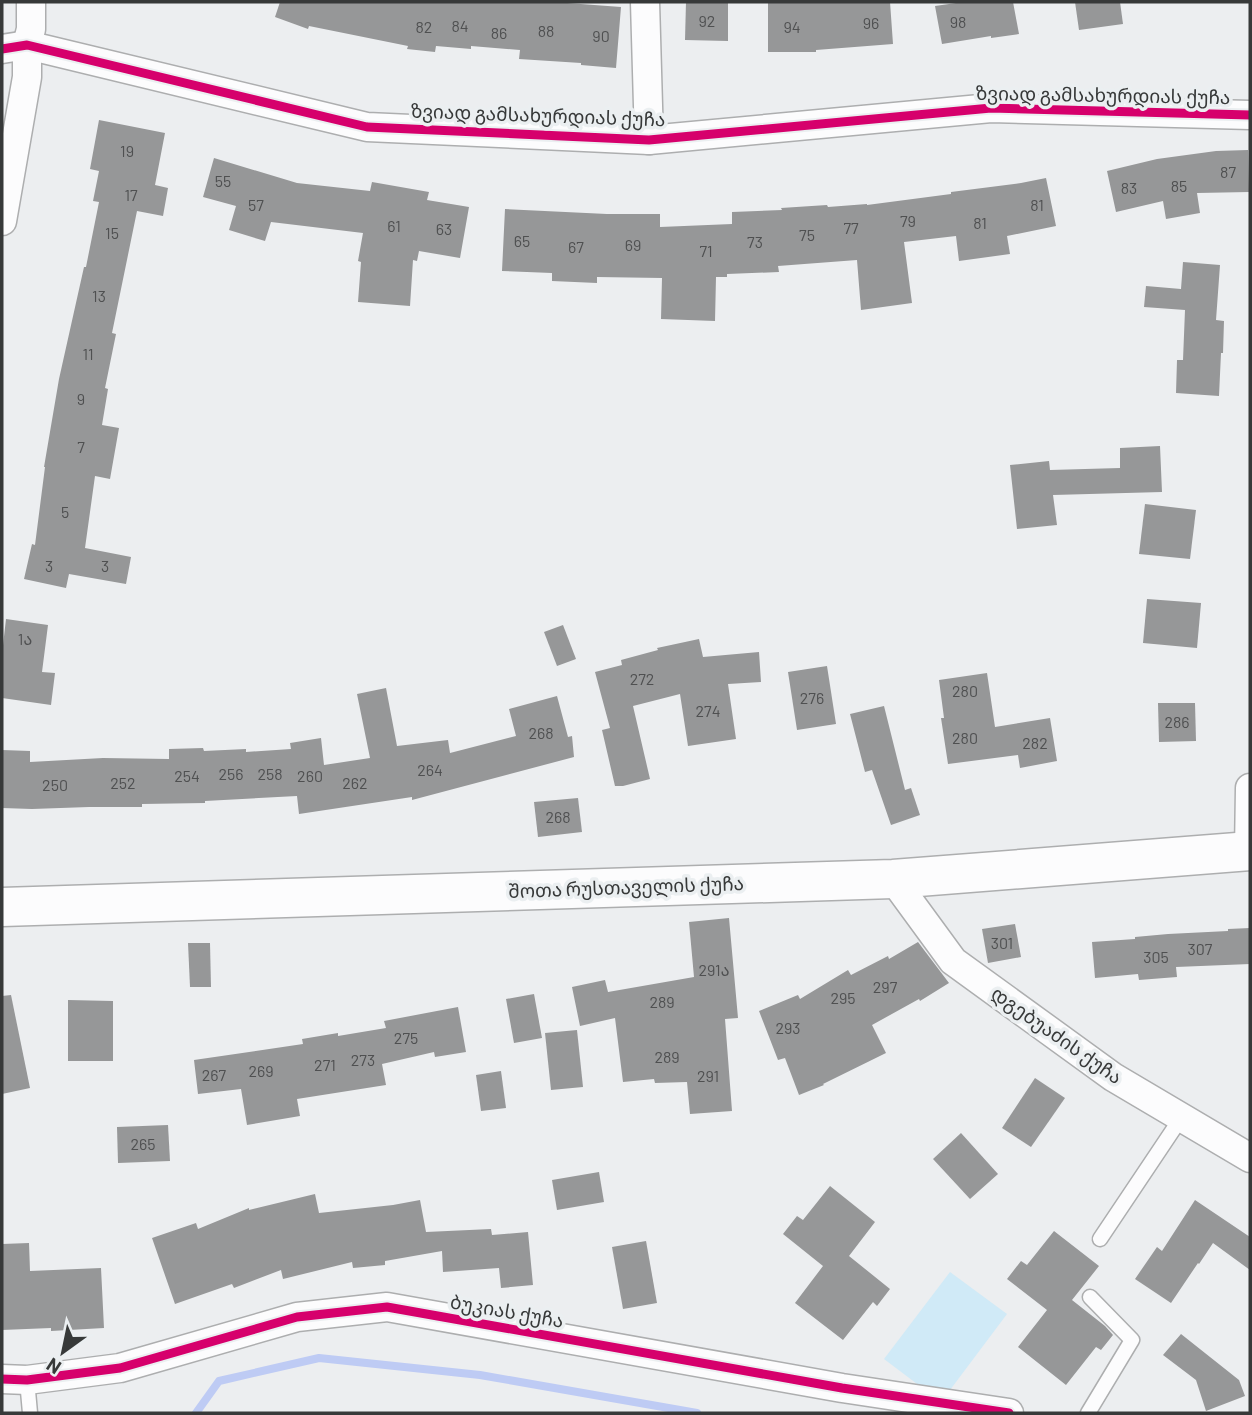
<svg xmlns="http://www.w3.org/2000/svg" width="1252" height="1415" viewBox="0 0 1252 1415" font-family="Barlow,'Noto Sans Georgian',sans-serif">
	<rect width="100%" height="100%" fill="#eceef0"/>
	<polygon fill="#d0eaf7" points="950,1272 1007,1314 941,1402 884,1359"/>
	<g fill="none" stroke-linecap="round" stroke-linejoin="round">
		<polyline stroke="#becbf4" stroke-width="8" points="196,1413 219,1381 319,1358 480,1375 697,1413"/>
	</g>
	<g fill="#969798">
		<polygon points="280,2 554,2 621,7 616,68 581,65 581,63 519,59 520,50 471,46 471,49 436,46 435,52 407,49 408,46 309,26 308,29 275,17"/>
		<polygon points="686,2 728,2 728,41 685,40"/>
		<polygon points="768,2 890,2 893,44 816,50 816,52 768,52"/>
		<polygon points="963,2 1013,2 1019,34 991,38 991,36 942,44 935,6"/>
		<polygon points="1075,2 1120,2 1123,24 1079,30"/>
		<polygon points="99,120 165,133 155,185 168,188 163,216 137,211 112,333 116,334 105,388 108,389 102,425 119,428 110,479 95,476 85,548 131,557 126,584 69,574 66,588 24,579 32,544 35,545 45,467 44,467 59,379 84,267 86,267 99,202 93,201 99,171 90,169"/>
		<polygon points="1248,150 1249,192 1197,193 1200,213 1166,219 1163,201 1116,212 1107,171 1157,159 1216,151"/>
		<polygon points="214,158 297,183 370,191 372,182 429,192 427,200 469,207 460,258 419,251 417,261 413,260 410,306 358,302 361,262 358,261 363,233 271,222 265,241 229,230 236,206 203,197"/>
		<polygon points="1046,178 1056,226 1007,236 1010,254 959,261 956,236 904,242 912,303 861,310 857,260 778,266 779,272 727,274 727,277 716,277 715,321 661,319 662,278 597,277 597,283 552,281 552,273 502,271 505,209 607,214 660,214 660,227 732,224 732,212 782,210 781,208 827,205 828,207 867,204 867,205 951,194 951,192 1021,183"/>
		<polygon points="1183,262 1220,265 1216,320 1224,321 1223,353 1221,353 1219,396 1176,393 1177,360 1183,360 1185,310 1144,307 1146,286 1181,289"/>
		<polygon points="1160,446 1162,492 1053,495 1057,525 1017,529 1010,465 1049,461 1050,470 1120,468 1120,448"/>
		<polygon points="1145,504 1196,510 1190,559 1139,554"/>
		<polygon points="1147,599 1201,603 1197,648 1143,643"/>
		<polygon points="6,619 48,625 42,672 55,673 51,705 2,698 2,654"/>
		<polygon points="563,625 576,659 557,666 544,632"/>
		<polygon points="699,639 703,657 759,652 761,682 728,684 736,739 688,746 680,694 633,706 650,779 623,786 615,786 602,730 610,728 595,672 622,665 621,660 658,650 657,648"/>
		<polygon points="827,666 836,724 797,730 788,672"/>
		<polygon points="987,673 995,727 1050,718 1057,761 1020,768 1018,755 948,764 941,718 944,718 939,680"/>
		<polygon points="386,688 397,746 448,740 450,753 516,736 509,709 557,696 568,737 572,736 574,757 412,800 412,797 299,814 297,796 205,801 205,803 142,804 142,807 89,807 32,809 2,808 2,750 30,751 30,762 103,758 169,759 169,749 203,748 204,751 246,749 246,752 291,749 290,743 321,738 324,765 370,758 357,694"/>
		<polygon points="1158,703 1195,703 1196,741 1159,742"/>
		<polygon points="884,706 905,790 911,788 920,815 891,825 872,770 865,772 850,714"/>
		<polygon points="578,798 582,832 538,837 534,802"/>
		<polygon points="729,918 738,1018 725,1019 732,1111 690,1114 687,1082 655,1083 654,1079 623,1082 615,1018 580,1026 572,987 605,980 608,992 694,977 689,922"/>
		<polygon points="1015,924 1021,957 988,963 982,929"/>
		<polygon points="1250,928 1250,964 1176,967 1177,977 1139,980 1138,974 1095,978 1092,942 1135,939 1135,937 1168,934 1228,931 1228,929"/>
		<polygon points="918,942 949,983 920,1001 919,999 872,1025 886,1053 823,1084 824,1085 799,1095 785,1058 778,1060 759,1011 798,995 800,999 848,970 851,975 888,956 889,959"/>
		<polygon points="188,943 210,943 211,987 190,987"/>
		<polygon points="534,994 542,1038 514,1043 506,999"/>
		<polygon points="11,995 30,1088 2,1094 2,996"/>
		<polygon points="68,1000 113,1001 113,1061 68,1061"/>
		<polygon points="458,1007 466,1052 435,1057 434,1052 382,1064 386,1085 297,1099 300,1116 247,1125 241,1089 198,1094 194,1060 303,1044 302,1039 338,1033 338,1036 386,1028 384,1021"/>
		<polygon points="577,1030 583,1087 551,1090 545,1033"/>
		<polygon points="501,1071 506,1108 481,1111 476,1075"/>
		<polygon points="1035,1078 1065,1098 1031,1147 1002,1128"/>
		<polygon points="168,1125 170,1161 118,1163 117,1127"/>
		<polygon points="961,1133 998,1174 970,1199 933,1159"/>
		<polygon points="599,1172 604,1202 557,1210 552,1180"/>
		<polygon points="830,1186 875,1222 849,1256 890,1289 877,1306 873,1302 843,1340 795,1303 823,1266 783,1234 797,1216 803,1220"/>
		<polygon points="315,1194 319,1213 393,1205 420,1200 426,1232 491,1229 492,1235 528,1232 533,1285 501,1288 499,1268 443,1272 442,1251 385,1261 385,1265 353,1268 352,1262 283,1279 281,1270 234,1288 232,1284 175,1304 152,1238 196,1223 198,1229 249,1208 249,1210"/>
		<polygon points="1195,1200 1250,1237 1250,1270 1213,1243 1199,1264 1198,1263 1171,1303 1135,1279 1157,1247 1162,1251"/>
		<polygon points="1054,1231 1099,1266 1072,1300 1105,1326 1113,1335 1101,1350 1096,1347 1066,1385 1018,1347 1047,1310 1007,1279 1021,1261 1027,1265"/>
		<polygon points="646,1241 657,1303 623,1309 612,1247"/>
		<polygon points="29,1243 30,1271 101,1268 104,1328 51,1331 51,1328 2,1330 2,1244"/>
		<polygon points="1181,1334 1239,1380 1245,1396 1206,1411 1196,1380 1163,1355"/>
	</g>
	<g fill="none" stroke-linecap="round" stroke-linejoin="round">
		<g stroke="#adaeaf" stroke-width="17">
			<g id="lane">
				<polyline points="1100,1239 1181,1118"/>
				<polyline points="27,1380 30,1413"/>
				<polyline points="1088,1413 1132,1340 1090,1297"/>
			</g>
		</g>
		<g stroke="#adaeaf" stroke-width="31">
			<g id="street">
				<polyline points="645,2 649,140"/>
				<polyline points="2,49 27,45 367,127 649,140 991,108 1250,115"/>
				<polyline points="2,221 27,77 27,45 31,29 31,2"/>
				<polyline points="1249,851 1250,788"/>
				<polyline points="893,879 953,961 1113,1077 1250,1158"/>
				<polyline points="2,1379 27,1380 120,1368 297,1317 387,1307 842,1388 1009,1413"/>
			</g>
		</g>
		<g stroke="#adaeaf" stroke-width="41">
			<polyline id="secondary" points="2,907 893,879 1250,851"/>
		</g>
		<use href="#lane" stroke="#fcfcfd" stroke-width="14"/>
		<use href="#street" stroke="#fcfcfd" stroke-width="28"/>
		<use href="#secondary" stroke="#fcfcfd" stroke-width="38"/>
		<g stroke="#ebeff1" stroke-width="13">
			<g id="cycleway">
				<polyline points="2,49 27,45 367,127 649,140 991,108 1250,115"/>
				<polyline points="2,1379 27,1380 120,1368 297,1317 387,1307 842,1388 1009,1413"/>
			</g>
		</g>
		<use href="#cycleway" stroke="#d6006c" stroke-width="9"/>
	</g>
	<g text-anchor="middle" stroke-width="7" stroke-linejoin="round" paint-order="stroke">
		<g font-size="16" fill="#4f5051">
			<text x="707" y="27">92</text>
			<text x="958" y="28">98</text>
			<text x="871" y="29">96</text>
			<text x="460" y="32">84</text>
			<text x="424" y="33">82</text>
			<text x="792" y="33">94</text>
			<text x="546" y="37">88</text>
			<text x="499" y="39">86</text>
			<text x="601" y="42">90</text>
			<text x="127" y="157">19</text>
			<text x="1228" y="178">87</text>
			<text x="223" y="187">55</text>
			<text x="1179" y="192">85</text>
			<text x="1129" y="194">83</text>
			<text x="131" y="201">17</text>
			<text x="256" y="211">57</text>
			<text x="1037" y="211">81</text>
			<text x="908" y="227">79</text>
			<text x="980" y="229">81</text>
			<text x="394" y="232">61</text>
			<text x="851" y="234">77</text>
			<text x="444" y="235">63</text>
			<text x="112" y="239">15</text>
			<text x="807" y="241">75</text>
			<text x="522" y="247">65</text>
			<text x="755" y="248">73</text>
			<text x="633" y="251">69</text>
			<text x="576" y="253">67</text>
			<text x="706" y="257">71</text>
			<text x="99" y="302">13</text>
			<text x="88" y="360">11</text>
			<text x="81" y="405">9</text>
			<text x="81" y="453">7</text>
			<text x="65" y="518">5</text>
			<text x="49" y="572">3</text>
			<text x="105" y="572">3</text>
			<text x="25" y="645">1ა</text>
			<text x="642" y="685">272</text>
			<text x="965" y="697">280</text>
			<text x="812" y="704">276</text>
			<text x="708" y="717">274</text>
			<text x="1177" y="728">286</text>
			<text x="541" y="739">268</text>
			<text x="965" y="744">280</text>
			<text x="1035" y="749">282</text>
			<text x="430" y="776">264</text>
			<text x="231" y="780">256</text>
			<text x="270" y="780">258</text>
			<text x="187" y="782">254</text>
			<text x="310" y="782">260</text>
			<text x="123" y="789">252</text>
			<text x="355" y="789">262</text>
			<text x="55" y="791">250</text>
			<text x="558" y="823">268</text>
			<text x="1002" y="949">301</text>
			<text x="1200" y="955">307</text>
			<text x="1156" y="963">305</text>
			<text x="714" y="976">291ა</text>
			<text x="885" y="993">297</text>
			<text x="843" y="1004">295</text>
			<text x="662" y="1008">289</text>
			<text x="788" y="1034">293</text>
			<text x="406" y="1044">275</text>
			<text x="667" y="1063">289</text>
			<text x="363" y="1066">273</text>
			<text x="325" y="1071">271</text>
			<text x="261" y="1077">269</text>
			<text x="214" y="1081">267</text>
			<text x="708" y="1082">291</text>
			<text x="143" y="1150">265</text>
		</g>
		<g font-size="19" fill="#373939" stroke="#ebeff1">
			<text transform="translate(1103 95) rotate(1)" y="7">ზვიად გამსახურდიას ქუჩა</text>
			<text transform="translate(538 115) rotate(2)" y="7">ზვიად გამსახურდიას ქუჩა</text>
			<text transform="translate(626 887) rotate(-2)" y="7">შოთა რუსთაველის ქუჩა</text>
			<text transform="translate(1057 1035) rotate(35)" y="7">დგებუაძის ქუჩა</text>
			<text transform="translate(507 1311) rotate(10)" y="7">ბუკიას ქუჩა</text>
		</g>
	</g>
	<rect width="1252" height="1415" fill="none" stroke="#373939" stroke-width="7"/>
	<g transform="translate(63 1352) rotate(213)" stroke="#ebeff1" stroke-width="5" paint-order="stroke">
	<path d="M0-5L12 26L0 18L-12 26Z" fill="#373939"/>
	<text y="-10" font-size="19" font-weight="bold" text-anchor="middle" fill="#373939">N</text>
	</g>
</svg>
